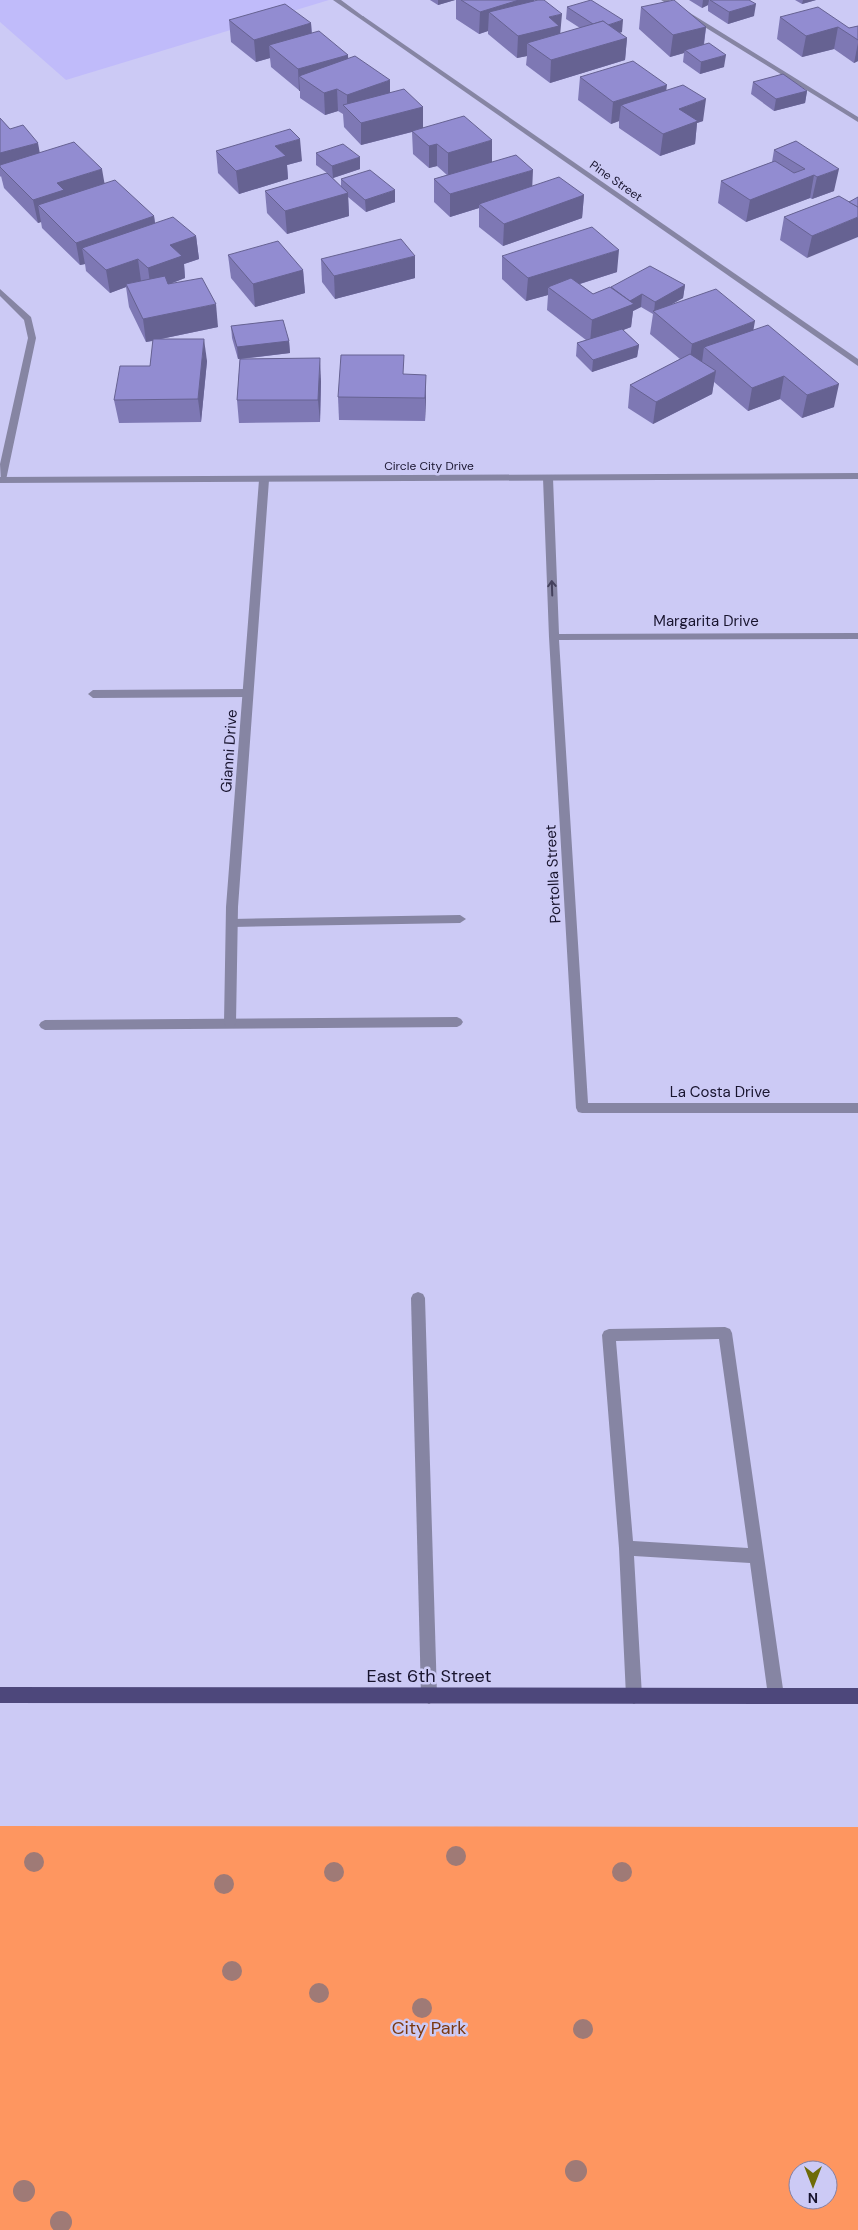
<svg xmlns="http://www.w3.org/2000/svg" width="858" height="2230" viewBox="0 0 858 2230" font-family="'DM Sans',sans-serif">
	<rect width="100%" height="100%" fill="#cccaf5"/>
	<polygon fill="#c0bbfa" points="0,0 329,0 66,80 0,22"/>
	<path fill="#fe9660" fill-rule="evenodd" d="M 0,1826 L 858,1827 L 858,2230 L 0,2230 ZM 798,2170 L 828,2170 L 828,2200 L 798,2200 Z"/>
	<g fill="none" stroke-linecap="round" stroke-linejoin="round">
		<g fill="#8685a3" fill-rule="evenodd">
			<polygon points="333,0 341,0 364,17 359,18"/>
			<polygon points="661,0 669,0 858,117 858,122"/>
			<polygon points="248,689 253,693 248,697 93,698 88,694 93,690"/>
			<polygon points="460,915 466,919 460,923 232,927 226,923 232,919"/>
			<polygon points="457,1017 461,1019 463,1022 461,1025 457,1027 45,1030 41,1028 39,1025 41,1022 45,1020"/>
			<polygon points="418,1292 423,1294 425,1298 437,1696 434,1701 429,1704 424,1701 421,1696 411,1298 413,1294"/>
			<path d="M 725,1327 L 730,1329 L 732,1333 L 784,1696 L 781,1701 L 776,1704 L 771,1701 L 768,1696 L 750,1563 L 634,1556 L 642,1696 L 639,1701 L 634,1704 L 629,1701 L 626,1696 L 619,1548 L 602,1335 L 604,1331 L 609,1329 ZM 719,1339 L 748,1548 L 633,1541 L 616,1341 Z"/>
		</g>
		<g fill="#8685a3" fill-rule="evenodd">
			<polygon points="359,16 363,16 858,359 858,366 359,18"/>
			<polygon points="0,289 31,317 36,338 6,480 1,483 0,464 28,338 24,320 0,296"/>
			<polygon points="548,475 553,478 559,634 858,633 858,639 559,640 588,1103 858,1103 858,1113 582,1113 578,1112 576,1108 549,637 543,478"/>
			<polygon points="264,477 269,480 238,907 236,1023 234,1026 226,1026 224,1023 226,907 259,480"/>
		</g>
		<polygon fill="#8685a3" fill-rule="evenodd" points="858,473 858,479 0,483 0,477"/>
		<polygon fill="#4d477b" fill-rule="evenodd" points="0,1687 858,1688 858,1704 0,1703"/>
	</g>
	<g fill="#9f7a76">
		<circle cx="456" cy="1856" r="10"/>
		<circle cx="34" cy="1862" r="10"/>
		<circle cx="334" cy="1872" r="10"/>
		<circle cx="622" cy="1872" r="10"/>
		<circle cx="224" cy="1884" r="10"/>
		<circle cx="232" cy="1971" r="10"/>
		<circle cx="319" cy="1993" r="10"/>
		<circle cx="422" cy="2008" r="10"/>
		<circle cx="583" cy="2029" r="10"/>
		<circle cx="576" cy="2171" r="11"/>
		<circle cx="24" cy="2191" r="11"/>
		<circle cx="61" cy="2222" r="11"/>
	</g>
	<g fill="#7e78b4">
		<polygon points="430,0 455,0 438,5"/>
		<polygon points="456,0 534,0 560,34 580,28 566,19 567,7 622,32 619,33 627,38 625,60 550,83 526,65 527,56 517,58 488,34 488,31 479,34 456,19"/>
		<polygon points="689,0 749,0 754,16 728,24 708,11 708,5 702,8"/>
		<polygon points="795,0 816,0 802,4"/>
		<polygon points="641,7 706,27 704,45 724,67 700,74 683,62 684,53 670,57 639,29"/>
		<polygon points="780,17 849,28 858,26 858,61 854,63 834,49 802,57 777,39"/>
		<polygon points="229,20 311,23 312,33 348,55 348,59 390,93 423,107 423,128 492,162 532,186 584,195 582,218 503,246 479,227 479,208 450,217 434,202 434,179 447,175 437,166 429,168 413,154 412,132 361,145 344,127 343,114 338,111 325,115 300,98 300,91 271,67 270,58 256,62 231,42"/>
		<polygon points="580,77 666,90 703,121 697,123 695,144 660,156 619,128 619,121 611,124 578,100"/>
		<polygon points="753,82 807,91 805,103 774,111 751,94"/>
		<polygon points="0,118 10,129 40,153 105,183 154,216 155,223 196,236 199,259 184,264 185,278 170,284 218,327 161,339 207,361 201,422 119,423 114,400 150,366 153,341 146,342 129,307 126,287 110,293 86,271 85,264 80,265 42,228 41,222 38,223 4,188 1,176 0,177"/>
		<polygon points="796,141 834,191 812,199 810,198 746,222 718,203 721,181 772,162 774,150"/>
		<polygon points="216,151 302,161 287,165 288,179 239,194 218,173"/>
		<polygon points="316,153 360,169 333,178 341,187 341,179 395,202 366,212 348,197 349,216 287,234 267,213 265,191 327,173 316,165"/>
		<polygon points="839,196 807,258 780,240 784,217"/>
		<polygon points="228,255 303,270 305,293 255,307 231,278"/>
		<polygon points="502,256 617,272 580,284 593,294 611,287 685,285 683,298 669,306 754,330 834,407 802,418 780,399 748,411 714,382 712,394 653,424 628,408 630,385 680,359 650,334 653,314 641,307 633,311 631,327 623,330 639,345 637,357 592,372 576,356 577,343 586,340 547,310 548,295 526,301 502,279"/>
		<polygon points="321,259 415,278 335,299 322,282"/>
		<polygon points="231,326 289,341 290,353 241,359 321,381 320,422 239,423 237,400 240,359 238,359 232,338"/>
		<polygon points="404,374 426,397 425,421 339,420 338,397"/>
	</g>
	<g fill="#666292">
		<polygon points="438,0 455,0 438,5"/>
		<polygon points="519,0 534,0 533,17 489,12 488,31 479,34 480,12"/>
		<polygon points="703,0 709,0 708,5 702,8"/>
		<polygon points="803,0 816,0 802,4"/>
		<polygon points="756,4 754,16 728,24 729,12"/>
		<polygon points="562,14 560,36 527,43 527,56 517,58 518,36 549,17"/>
		<polygon points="623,20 622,32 598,40 599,28"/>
		<polygon points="311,23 312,45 269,45 270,58 256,62 254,40"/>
		<polygon points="706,27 703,49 685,50 684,53 670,57 673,35"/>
		<polygon points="838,27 834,49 802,57 806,36"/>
		<polygon points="627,38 625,60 550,83 551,60"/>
		<polygon points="858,43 858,61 854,63"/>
		<polygon points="348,55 349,77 299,76 300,91 299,91 298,69"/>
		<polygon points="726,55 724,67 700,74 701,62"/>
		<polygon points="390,80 390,102 347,109 347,95"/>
		<polygon points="667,85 664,108 621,105 619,121 611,124 613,102"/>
		<polygon points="337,89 338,111 325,115 324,93"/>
		<polygon points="807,91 805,103 774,111 776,99"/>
		<polygon points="706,99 703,121 697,123 695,144 660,156 663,134 679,109"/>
		<polygon points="423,107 423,129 361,145 361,123"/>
		<polygon points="300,139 302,161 287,165 288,179 239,194 236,171 275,146"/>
		<polygon points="492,140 492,162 448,176 448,153"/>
		<polygon points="38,143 42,165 0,167 0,153"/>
		<polygon points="437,144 437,166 429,168 429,146"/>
		<polygon points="360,157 360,169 333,178 332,166"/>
		<polygon points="102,169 106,192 38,205 41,222 38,223 33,200 57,183"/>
		<polygon points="839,169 834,191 812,199 817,177"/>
		<polygon points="533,170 532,192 479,204 479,208 450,217 450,194"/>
		<polygon points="814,175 810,198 746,222 750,200"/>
		<polygon points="395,190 395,202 366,212 365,200"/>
		<polygon points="348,193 349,216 287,234 285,211"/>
		<polygon points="584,195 582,218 503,246 504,224"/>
		<polygon points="154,216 157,239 82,248 85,264 80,265 76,243"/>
		<polygon points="858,217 858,237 807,258 812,236"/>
		<polygon points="196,236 199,259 184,264 185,278 151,291 148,268 170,245"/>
		<polygon points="619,250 617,272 554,292 548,287 548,295 526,301 528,278"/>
		<polygon points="415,256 415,278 335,299 334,276"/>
		<polygon points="138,259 141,281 126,284 126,287 110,293 106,270"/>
		<polygon points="303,270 305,293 255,307 253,284"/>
		<polygon points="685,285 683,298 655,313 654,312 655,302"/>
		<polygon points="642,294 641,307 633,311 631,327 590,343 592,320"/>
		<polygon points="216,304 218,327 146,342 143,319"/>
		<polygon points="755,321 751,344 704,347 702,362 689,367 692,344"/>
		<polygon points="204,339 207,361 201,422 198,399"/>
		<polygon points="289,341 290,353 238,359 237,347"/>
		<polygon points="639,345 637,357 592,372 593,360"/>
		<polygon points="320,358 321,381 320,422 318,400"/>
		<polygon points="716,371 712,394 653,424 656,402"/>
		<polygon points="426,375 426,397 425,421 425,398"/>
		<polygon points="784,376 780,399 748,411 752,388"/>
		<polygon points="839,384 834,407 802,418 807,395"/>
	</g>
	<g fill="#928cd1" stroke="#666292">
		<polygon points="461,0 519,0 480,12"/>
		<polygon points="538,0 544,0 562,14 549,17 559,26 518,36 489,12"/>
		<polygon points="591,0 623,20 608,25 603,21 593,24 567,7"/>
		<polygon points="674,0 706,27 673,35 641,7"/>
		<polygon points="710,0 749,0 756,4 729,12"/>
		<polygon points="285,4 311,23 254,40 229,20"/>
		<polygon points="818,7 849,28 858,26 858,40 838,27 806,36 780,17"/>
		<polygon points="603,21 627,38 551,60 527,43"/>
		<polygon points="319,31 348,55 298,69 269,45"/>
		<polygon points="709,43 726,55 701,62 685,50"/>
		<polygon points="355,56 390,80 347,95 337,89 324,93 299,76"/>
		<polygon points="633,61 667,85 613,102 580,77"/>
		<polygon points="783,74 807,91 776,99 753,82"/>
		<polygon points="683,85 706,99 679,109 698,121 663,134 621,105"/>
		<polygon points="404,89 423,107 361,123 343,105"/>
		<polygon points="464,116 492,140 448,153 437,144 429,146 412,131"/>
		<polygon points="0,118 10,129 23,125 38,143 0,153"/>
		<polygon points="290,129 300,139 275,146 286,156 236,171 216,151"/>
		<polygon points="796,141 839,169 817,177 814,175 750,200 721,181 775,161 794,173 805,169 774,150"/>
		<polygon points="74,142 102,169 57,183 64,190 33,200 0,167 0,165"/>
		<polygon points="343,144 360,157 332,166 316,153"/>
		<polygon points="516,155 533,170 450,194 434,179"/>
		<polygon points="370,170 395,190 365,200 341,179"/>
		<polygon points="327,173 348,193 285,211 265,191"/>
		<polygon points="559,177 584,195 504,224 479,204"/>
		<polygon points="115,180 154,216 76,243 38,205"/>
		<polygon points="839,196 858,207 858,217 812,236 784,217"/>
		<polygon points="858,197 858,207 849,202"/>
		<polygon points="173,217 196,236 170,245 182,256 148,268 138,259 106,270 82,248"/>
		<polygon points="592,227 619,250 528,278 502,256"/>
		<polygon points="401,239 415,256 334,276 321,259"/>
		<polygon points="278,241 303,270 253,284 228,255"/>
		<polygon points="650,266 685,285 655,302 642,294 630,301 611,287"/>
		<polygon points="165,276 168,284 202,278 216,304 143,319 126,284"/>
		<polygon points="571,278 593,294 610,287 634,304 592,320 548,287"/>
		<polygon points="716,289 755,321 692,344 653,311"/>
		<polygon points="283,320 289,341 237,347 231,326"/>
		<polygon points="768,325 839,384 807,395 784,376 752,388 704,347"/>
		<polygon points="622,329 639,345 593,360 577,343"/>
		<polygon points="153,339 204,339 198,399 114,400 120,366 150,366"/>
		<polygon points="690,354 716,371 656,402 630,385"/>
		<polygon points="341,355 404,355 403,374 426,375 425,398 338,397"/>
		<polygon points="320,358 318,400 237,400 240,359"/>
	</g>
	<defs><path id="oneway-shaft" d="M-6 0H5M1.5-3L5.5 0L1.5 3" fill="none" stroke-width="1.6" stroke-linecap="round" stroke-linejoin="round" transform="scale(1.25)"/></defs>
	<use stroke="#44415d" href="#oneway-shaft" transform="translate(552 588) rotate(-92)"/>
	<g text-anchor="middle" stroke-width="5" stroke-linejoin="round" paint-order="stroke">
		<g font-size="12" fill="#18142e" stroke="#cccaf5">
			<text transform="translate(616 181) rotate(35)" y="4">Pine Street</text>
			<text x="429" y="470">Circle City Drive</text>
		</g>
		<g font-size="15" fill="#18142e" stroke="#cccaf5">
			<text x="706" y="626">Margarita Drive</text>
			<text transform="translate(229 751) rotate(-86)" y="5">Gianni Drive</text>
			<text transform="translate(553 874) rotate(-93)" y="5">Portolla Street</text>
			<text x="720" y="1097">La Costa Drive</text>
		</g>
		<g font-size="18" fill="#18142e" stroke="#cccaf5">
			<text x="429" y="1682">East 6th Street</text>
		</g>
		<g font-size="18" fill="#7a380f" stroke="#cccaf5">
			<text x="429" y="2034">City Park</text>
		</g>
	</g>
	<g transform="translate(813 2185) rotate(180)"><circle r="24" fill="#cccaf5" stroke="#8481a5"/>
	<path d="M0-4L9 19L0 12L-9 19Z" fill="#6e6b07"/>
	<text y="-8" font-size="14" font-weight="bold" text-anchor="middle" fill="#18142e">N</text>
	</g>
</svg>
